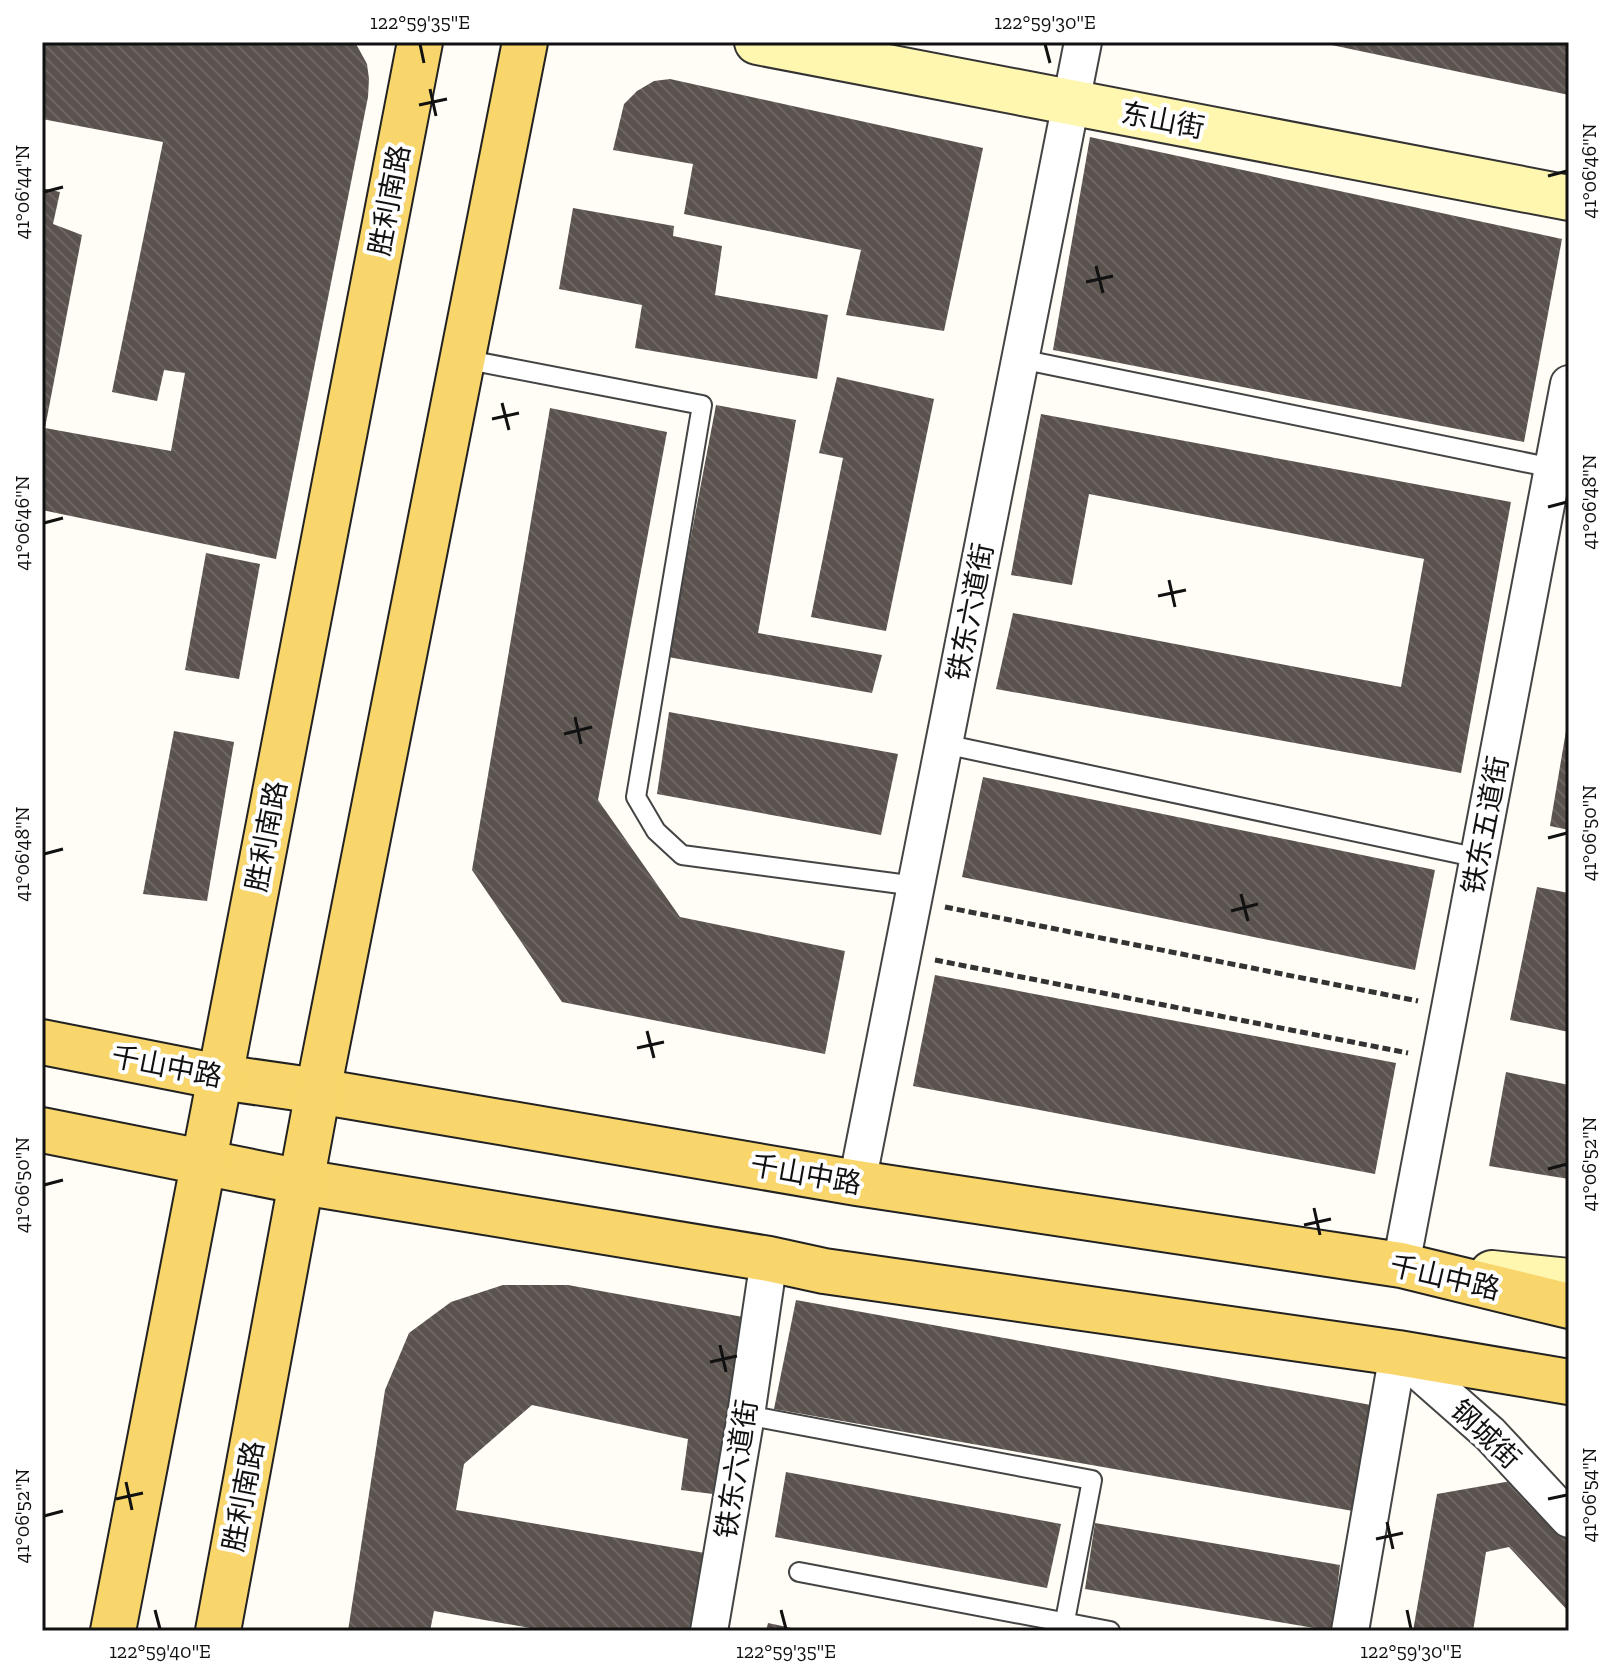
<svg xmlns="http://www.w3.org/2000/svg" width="1611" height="1673" viewBox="0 0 1611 1673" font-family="'Zilla Slab','Noto Sans SC',serif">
	<defs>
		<pattern id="building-back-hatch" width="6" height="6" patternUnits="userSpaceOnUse" patternTransform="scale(2)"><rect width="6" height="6" fill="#5a524d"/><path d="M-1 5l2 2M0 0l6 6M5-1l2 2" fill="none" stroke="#6d6662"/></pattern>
	</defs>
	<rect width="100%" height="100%" fill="#fffdf5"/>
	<g fill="url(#building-back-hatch)">
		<polygon points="42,42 355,42 367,64 369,79 368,97 276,559 42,510 42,188 60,192 53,224 82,235 45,428 171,451 185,373 164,370 157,401 112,392 163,142 42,119"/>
		<polygon points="1322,42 1569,42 1569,95 1322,43"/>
		<polygon points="670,79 983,148 944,331 846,315 861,250 684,214 693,164 613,150 624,104 637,91 654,81"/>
		<polygon points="1090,137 1562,239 1524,442 1053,350"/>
		<polygon points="573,208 674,226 673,236 722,246 715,295 828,315 817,379 635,348 642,305 559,289"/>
		<polygon points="837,377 934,399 886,631 811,617 843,458 819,453"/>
		<polygon points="716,405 796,420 758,633 882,655 872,693 668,657"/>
		<polygon points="550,408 667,432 598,800 680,917 845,951 825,1054 562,1002 472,870"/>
		<polygon points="1041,414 1511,502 1461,773 996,689 1013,613 1401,687 1424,559 1089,494 1072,585 1011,575"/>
		<polygon points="206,553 260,564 239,679 185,670"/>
		<polygon points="669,712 898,754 881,835 657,794"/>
		<polygon points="1567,725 1569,725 1569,830 1550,826"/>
		<polygon points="174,731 234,742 207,901 143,894"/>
		<polygon points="983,777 1435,870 1415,970 962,877"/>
		<polygon points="1537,887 1569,893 1569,1032 1510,1020"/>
		<polygon points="935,975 1396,1063 1375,1174 913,1086"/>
		<polygon points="1506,1072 1569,1085 1569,1179 1489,1166"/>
		<polygon points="503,1285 568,1285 743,1317 713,1494 681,1490 688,1439 532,1405 464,1464 456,1510 705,1553 689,1631 547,1631 434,1611 430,1631 348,1631 385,1390 409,1333 451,1302"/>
		<polygon points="796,1300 1371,1405 1353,1511 774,1409"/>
		<polygon points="786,1472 1061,1524 1047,1588 775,1537"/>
		<polygon points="1517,1480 1569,1536 1569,1612 1509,1547 1486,1552 1473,1631 1413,1631 1437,1494"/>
		<polygon points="1095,1523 1340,1565 1332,1631 1085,1589"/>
		<polygon points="768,1623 801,1630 801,1631 766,1631"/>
	</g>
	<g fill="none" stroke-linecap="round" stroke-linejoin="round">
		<g stroke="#444" stroke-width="22">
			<g id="lane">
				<polyline points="463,359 702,405 636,797 656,831 682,855 916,886"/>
				<polyline points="1020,359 1553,468"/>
				<polyline points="944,744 1479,858"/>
				<polyline points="746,1415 1092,1480 1063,1631"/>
				<polyline points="799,1572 1110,1631"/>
			</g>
		</g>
		<g stroke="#444" stroke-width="40">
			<g id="street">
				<polyline points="857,1183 1083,42"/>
				<polyline points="1401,1265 1569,384"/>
				<polyline points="1398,1353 1490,1434 1569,1519"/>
				<polyline points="709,1631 746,1415 769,1259"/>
				<polyline points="1350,1631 1398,1353"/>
			</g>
		</g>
		<g stroke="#333" stroke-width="48">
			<g id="secondary">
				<polyline points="757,42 1569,198"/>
				<polyline points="1492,1273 1569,1281"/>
			</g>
		</g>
		<g stroke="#222" stroke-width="48">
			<g id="primary">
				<polyline points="42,1042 220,1077 318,1091 857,1183 1401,1265 1569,1306"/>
				<polyline points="42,1130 302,1182 769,1259 824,1271 1398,1353 1569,1382"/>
				<polyline points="113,1631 420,42"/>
				<polyline points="218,1631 318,1091 525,42"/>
			</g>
		</g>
		<g stroke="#333" stroke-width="5" stroke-dasharray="8 4" stroke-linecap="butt">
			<polyline points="945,907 1418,1001"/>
			<polyline points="935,960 1408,1053"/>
		</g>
		<use href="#lane" stroke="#fff" stroke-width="18"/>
		<use href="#street" stroke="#fff" stroke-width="36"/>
		<use href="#secondary" stroke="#fff6b0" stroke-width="44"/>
		<use href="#primary" stroke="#f9d66b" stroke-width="44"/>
	</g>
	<path fill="none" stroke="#111" stroke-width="3" d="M 420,44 L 424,63M 1045,44 L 1050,63M 430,89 L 436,116M 419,105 L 447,99M 1548,176 L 1567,171M 44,192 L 63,187M 1096,266 L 1103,293M 1086,282 L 1113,276M 502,403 L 509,430M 492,419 L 519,413M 1548,507 L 1567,502M 44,523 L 63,518M 1169,580 L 1175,607M 1158,596 L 1186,590M 575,717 L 581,744M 564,734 L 592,727M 1548,838 L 1567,833M 44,854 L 63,849M 1241,894 L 1248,921M 1231,911 L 1258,904M 647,1031 L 654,1058M 637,1048 L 664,1042M 1548,1169 L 1567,1164M 44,1185 L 63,1180M 1314,1208 L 1320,1235M 1304,1225 L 1331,1219M 720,1345 L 726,1372M 710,1362 L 737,1356M 126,1482 L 132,1510M 116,1499 L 143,1493M 1548,1499 L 1567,1495M 44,1516 L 63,1511M 1387,1522 L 1393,1549M 1376,1539 L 1403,1533M 155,1610 L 160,1629M 781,1610 L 786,1629M 1407,1610 L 1411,1629"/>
	<g text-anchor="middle" stroke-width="8" stroke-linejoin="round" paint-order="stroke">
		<g font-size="28" fill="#111" stroke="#fff">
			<text transform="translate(1163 120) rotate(11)" y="10">东山街</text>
			<text transform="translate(389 200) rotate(-79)" y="10">胜利南路</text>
			<text transform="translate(970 612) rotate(-79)" y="10">铁东六道街</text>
			<text transform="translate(1485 825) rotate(-79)" y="10">铁东五道街</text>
			<text transform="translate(266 836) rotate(-79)" y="10">胜利南路</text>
			<text transform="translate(167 1066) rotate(11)" y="10">千山中路</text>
			<text transform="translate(806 1174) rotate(10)" y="10">千山中路</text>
			<text transform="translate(1445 1277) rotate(13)" y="10">千山中路</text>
			<text transform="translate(1486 1434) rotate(44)" y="10">钢城街</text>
			<text transform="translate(736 1469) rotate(-81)" y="10">铁东六道街</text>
			<text transform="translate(243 1496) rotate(-79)" y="10">胜利南路</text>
		</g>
	</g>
	<rect width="1611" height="1673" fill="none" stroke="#ffffff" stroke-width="88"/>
	<rect x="44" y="44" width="1523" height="1585" fill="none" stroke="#111" stroke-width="3"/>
	<g font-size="20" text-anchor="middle" fill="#111">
		<text x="420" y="29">122°59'35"E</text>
		<text x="1045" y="29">122°59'30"E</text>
		<text transform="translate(1589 171) rotate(-90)" y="7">41°06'46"N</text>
		<text transform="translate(22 192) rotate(-90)" y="7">41°06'44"N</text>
		<text transform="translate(1589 502) rotate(-90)" y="7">41°06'48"N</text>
		<text transform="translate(22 523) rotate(-90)" y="7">41°06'46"N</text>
		<text transform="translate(1589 833) rotate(-90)" y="7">41°06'50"N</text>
		<text transform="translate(22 854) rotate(-90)" y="7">41°06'48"N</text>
		<text transform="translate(1589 1164) rotate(-90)" y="7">41°06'52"N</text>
		<text transform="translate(22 1185) rotate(-90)" y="7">41°06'50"N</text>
		<text transform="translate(1589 1495) rotate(-90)" y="7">41°06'54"N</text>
		<text transform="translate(22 1516) rotate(-90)" y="7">41°06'52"N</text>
		<text x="160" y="1658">122°59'40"E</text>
		<text x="786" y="1658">122°59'35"E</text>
		<text x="1411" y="1658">122°59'30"E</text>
	</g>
</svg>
